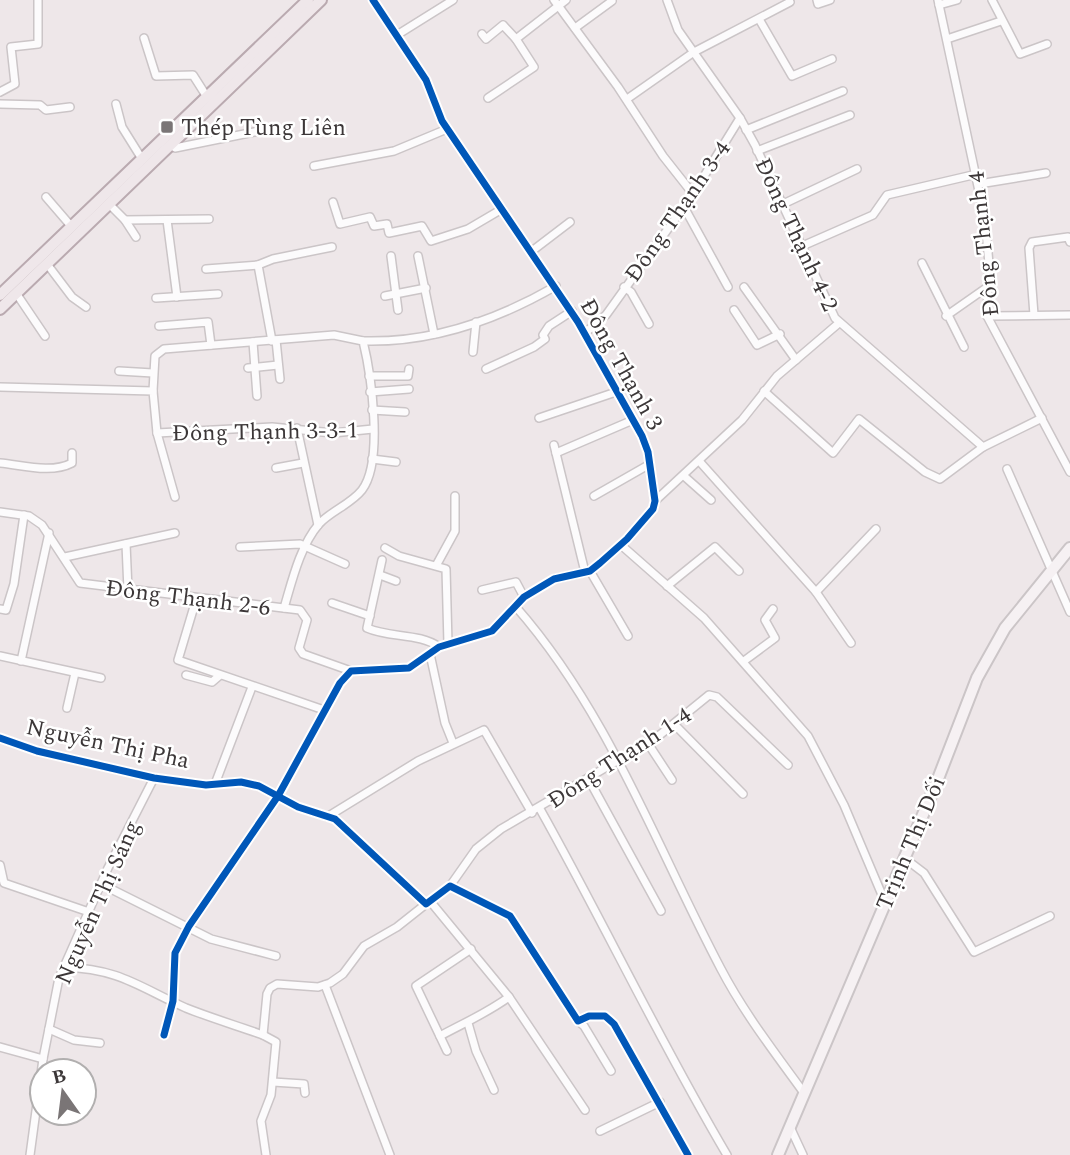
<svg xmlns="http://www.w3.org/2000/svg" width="1070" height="1155" viewBox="0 0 1070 1155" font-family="Spectral,serif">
	<rect width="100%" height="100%" fill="#eee7e9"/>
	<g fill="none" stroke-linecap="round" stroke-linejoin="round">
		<g stroke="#cbc5c7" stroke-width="10">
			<g id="street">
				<polyline points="554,0 618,87 663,156 693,194"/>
				<polyline points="667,0 678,30 740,118 755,145 835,318 983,447 1042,418"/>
				<polyline points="817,0 818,4 830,0"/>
				<polyline points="938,0 985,219 989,264 987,316 1070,472"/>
				<polyline points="992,0 1020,54 1047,44"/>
				<polyline points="939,5 957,0"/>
				<polyline points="759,19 792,76 832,59"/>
				<polyline points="575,28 612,1"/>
				<polyline points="482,34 486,39 503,25 516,39"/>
				<polyline points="397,35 453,0"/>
				<polyline points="144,38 156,76 193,75 207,97"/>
				<polyline points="947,39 1001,21"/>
				<polyline points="0,92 15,84 11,47 38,44 38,0"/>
				<polyline points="488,98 534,67 516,39 566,0"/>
				<polyline points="627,99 694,52 790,2"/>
				<polyline points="0,104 40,105 46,110 70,107"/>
				<polyline points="116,104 122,127 142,159"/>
				<polyline points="746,130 843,91"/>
				<polyline points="171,145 175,148 269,129"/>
				<polyline points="757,151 850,115"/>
				<polyline points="314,166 394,151 447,129"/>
				<polyline points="979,184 1046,173"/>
				<polyline points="46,197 71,226"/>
				<polyline points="333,202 340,224 370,217 374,226 387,224 389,233 422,226 431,241 468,229 502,209"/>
				<polyline points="109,204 125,220 209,219"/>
				<polyline points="781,205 857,169"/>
				<polyline points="684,207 728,287"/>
				<polyline points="125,220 136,237"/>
				<polyline points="167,220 177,297"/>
				<polyline points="800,247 873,215 887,195 977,174"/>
				<polyline points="532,251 570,222"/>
				<polyline points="391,256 398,310"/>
				<polyline points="418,256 434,334"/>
				<polyline points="922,263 964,347"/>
				<polyline points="47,264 72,297 86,307"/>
				<polyline points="206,269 258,265"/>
				<polyline points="624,287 631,292 649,324"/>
				<polyline points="744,287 796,360"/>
				<polyline points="16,293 45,336"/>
				<polyline points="385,296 426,288"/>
				<polyline points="156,298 218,294"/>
				<polyline points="734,310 757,345 780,334"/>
				<polyline points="1034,315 1029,248 1032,242 1068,237 1070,242"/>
				<polyline points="946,316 986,288"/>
				<polyline points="987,316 1070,315"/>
				<polyline points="159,326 208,322 211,345"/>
				<polyline points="585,333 606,315 693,194 740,118"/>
				<polyline points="276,340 280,379"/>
				<polyline points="272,341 258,265 273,259 332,247"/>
				<path d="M 363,341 C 431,343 497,320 556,286"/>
				<polyline points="253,342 257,396"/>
				<polyline points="473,352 476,322"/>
				<polyline points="248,368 278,365"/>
				<polyline points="486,369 534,347 545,339 543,335 549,326 572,311"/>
				<polyline points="119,371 153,373"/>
				<polyline points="369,376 408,376 409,369"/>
				<polyline points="0,387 153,391 157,433 175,497"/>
				<path d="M 153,391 L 155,356 L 164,349 L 334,335 L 363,341 C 371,374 384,461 362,490 C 351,504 331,511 319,524 C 300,546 292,581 284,608"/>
				<polyline points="764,391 833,453 859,419 925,472 940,479 983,447"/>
				<polyline points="370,392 409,389"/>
				<polyline points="372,410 405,412"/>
				<polyline points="539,418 616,392"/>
				<polyline points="297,428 318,525"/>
				<polyline points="157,433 272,427 333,433 373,429"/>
				<polyline points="554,445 585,572"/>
				<polyline points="556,453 633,420"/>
				<polyline points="372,459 396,462"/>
				<polyline points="700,462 816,592 851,643"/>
				<path d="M 0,463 C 22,465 51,474 72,463 L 72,453"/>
				<polyline points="276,468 303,463"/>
				<polyline points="1007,469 1070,612"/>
				<polyline points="684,476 711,500"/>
				<polyline points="594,496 650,464"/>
				<polyline points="655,501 742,420 777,376 839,323"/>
				<polyline points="0,512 29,516 42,525 80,583 300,610 307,620 299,648 303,654 351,671"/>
				<polyline points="126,544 128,590"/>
				<polyline points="621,545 704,618 808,736 844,805 885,902"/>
				<polyline points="240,547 300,544 345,564"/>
				<polyline points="385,548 399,556 446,569 448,644"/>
				<polyline points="65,557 175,533"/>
				<path d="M 382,560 L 367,628 C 389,638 420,633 439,647"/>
				<polyline points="437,564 455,531 455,496"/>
				<polyline points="590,571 628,636"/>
				<polyline points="380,575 396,581"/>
				<polyline points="667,586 715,547 739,571"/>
				<polyline points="482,590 516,582 524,597"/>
				<polyline points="816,592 876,529"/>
				<polyline points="196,600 178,660 324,710"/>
				<polyline points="332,603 370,616"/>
				<path d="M 516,607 C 609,713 656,846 721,969 C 744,1013 775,1053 804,1093"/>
				<polyline points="0,609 6,610 14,584 24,515"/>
				<polyline points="430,654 445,723 453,743"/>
				<polyline points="0,656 101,678"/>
				<polyline points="21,661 49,533"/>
				<polyline points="744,661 775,638 765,620 773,609"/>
				<polyline points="186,675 212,682 219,676"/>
				<polyline points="67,708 75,673"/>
				<polyline points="674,724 743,794"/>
				<polyline points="0,738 37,751 154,778 206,785 241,782 259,786 298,807 335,819 426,904 450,886 510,916 578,1021 589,1016 605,1016 614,1024 688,1155"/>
				<polyline points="647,742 672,780"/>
				<polyline points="588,778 661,911"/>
				<polyline points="215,784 252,687"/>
				<path d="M 540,809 C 604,923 660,1042 727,1155"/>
				<polyline points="327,817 418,761 484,730 532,813"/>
				<polyline points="903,857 924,873 974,952 1050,916"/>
				<polyline points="0,865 4,883 89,912"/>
				<polyline points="101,884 211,939 276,956"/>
				<polyline points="450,886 476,849 501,829 656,738 709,695 717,697 788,765"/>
				<polyline points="430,901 509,997 585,1110"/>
				<path d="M 64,967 C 120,969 139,987 186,1008 C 211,1018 238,1026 263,1035 L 267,994 L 270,988 L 277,984 L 318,987 L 330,983 L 343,974 L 364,946 L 397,927 L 426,904"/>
				<polyline points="325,985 390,1155"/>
				<polyline points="578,1021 584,1026 611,1071"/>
				<polyline points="468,1023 476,1051 494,1090"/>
				<polyline points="49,1029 74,1040 100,1043"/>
				<polyline points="164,1035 173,1001 175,953 189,926 278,796 340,683 351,671 409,668 439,647 492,631 524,597 554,579 590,571 600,563 627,539 653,509 655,501 648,452 642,436 578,322 442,121 426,80 373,0"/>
				<polyline points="263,1035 276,1042 271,1095 261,1121 266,1155"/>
				<path d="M 440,1036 C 464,1023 487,1013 509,997"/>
				<polyline points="0,1047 43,1059"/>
				<polyline points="447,1051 416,986 471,949"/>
				<polyline points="273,1082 304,1084 305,1093"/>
				<polyline points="790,1127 803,1155"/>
				<polyline points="600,1131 660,1102"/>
				<polyline points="30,1155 43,1059 59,978 108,868 154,778"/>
			</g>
		</g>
		<g stroke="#cbc5c7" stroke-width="14">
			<polyline id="secondary" points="778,1155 936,784 977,678 1005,628 1070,548"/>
		</g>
		<g stroke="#baaab0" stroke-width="14">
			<g id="primary">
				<polyline points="0,295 308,0"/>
				<polyline points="0,309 321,0"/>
			</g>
		</g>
		<use href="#street" stroke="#fcfbfc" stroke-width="7"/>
		<use href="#secondary" stroke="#f6f1f3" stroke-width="10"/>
		<use href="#primary" stroke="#efe7ea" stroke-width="10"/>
		<g stroke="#fff" stroke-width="11">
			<g id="cycleway">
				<polyline points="0,738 37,751 154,778 206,785 241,782 259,786 298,807 335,819 426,904 450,886 510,916 578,1021 589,1016 605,1016 614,1024 688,1155"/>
				<polyline points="164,1035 173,1001 175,953 189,926 278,796 340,683 351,671 409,668 439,647 492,631 524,597 554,579 590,571 600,563 627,539 653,509 655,501 648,452 642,436 578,322 442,121 426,80 373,0"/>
			</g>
		</g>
		<use href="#cycleway" stroke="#0057b8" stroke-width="7"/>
	</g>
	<rect fill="#7a7576" stroke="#fff" stroke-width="2.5" x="160" y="120" width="14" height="14" rx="3.5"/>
	<g text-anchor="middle" stroke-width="5" stroke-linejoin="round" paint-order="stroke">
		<g font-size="23" fill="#3c3738" stroke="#fff" text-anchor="start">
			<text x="181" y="135">Thép Tùng Liên</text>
		</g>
		<g font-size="23" fill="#3c3738" stroke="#fff">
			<text transform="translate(677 211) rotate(-55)" y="8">Đông Thạnh 3-4</text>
			<text transform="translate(797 234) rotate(65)" y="8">Đông Thạnh 4-2</text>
			<text transform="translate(983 244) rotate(-96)" y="8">Đông Thạnh 4</text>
			<text transform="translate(622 364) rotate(61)" y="8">Đông Thạnh 3</text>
			<text transform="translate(265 431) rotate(-1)" y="8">Đông Thạnh 3-3-1</text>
			<text transform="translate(188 597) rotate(7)" y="8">Đông Thạnh 2-6</text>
			<text transform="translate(108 743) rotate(12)" y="8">Nguyễn Thị Pha</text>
			<text transform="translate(619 757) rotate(-33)" y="8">Đông Thạnh 1-4</text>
			<text transform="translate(910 843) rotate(-67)" y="8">Trịnh Thị Dối</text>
			<text transform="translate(97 902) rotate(-66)" y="8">Nguyễn Thị Sáng</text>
		</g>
	</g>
	<g transform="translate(63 1092) rotate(346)"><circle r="33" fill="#ffffff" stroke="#b1afaf" stroke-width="2"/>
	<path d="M0-5L12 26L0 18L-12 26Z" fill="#7a7576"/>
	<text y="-10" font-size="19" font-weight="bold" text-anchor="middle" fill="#3c3738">B</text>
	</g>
</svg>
